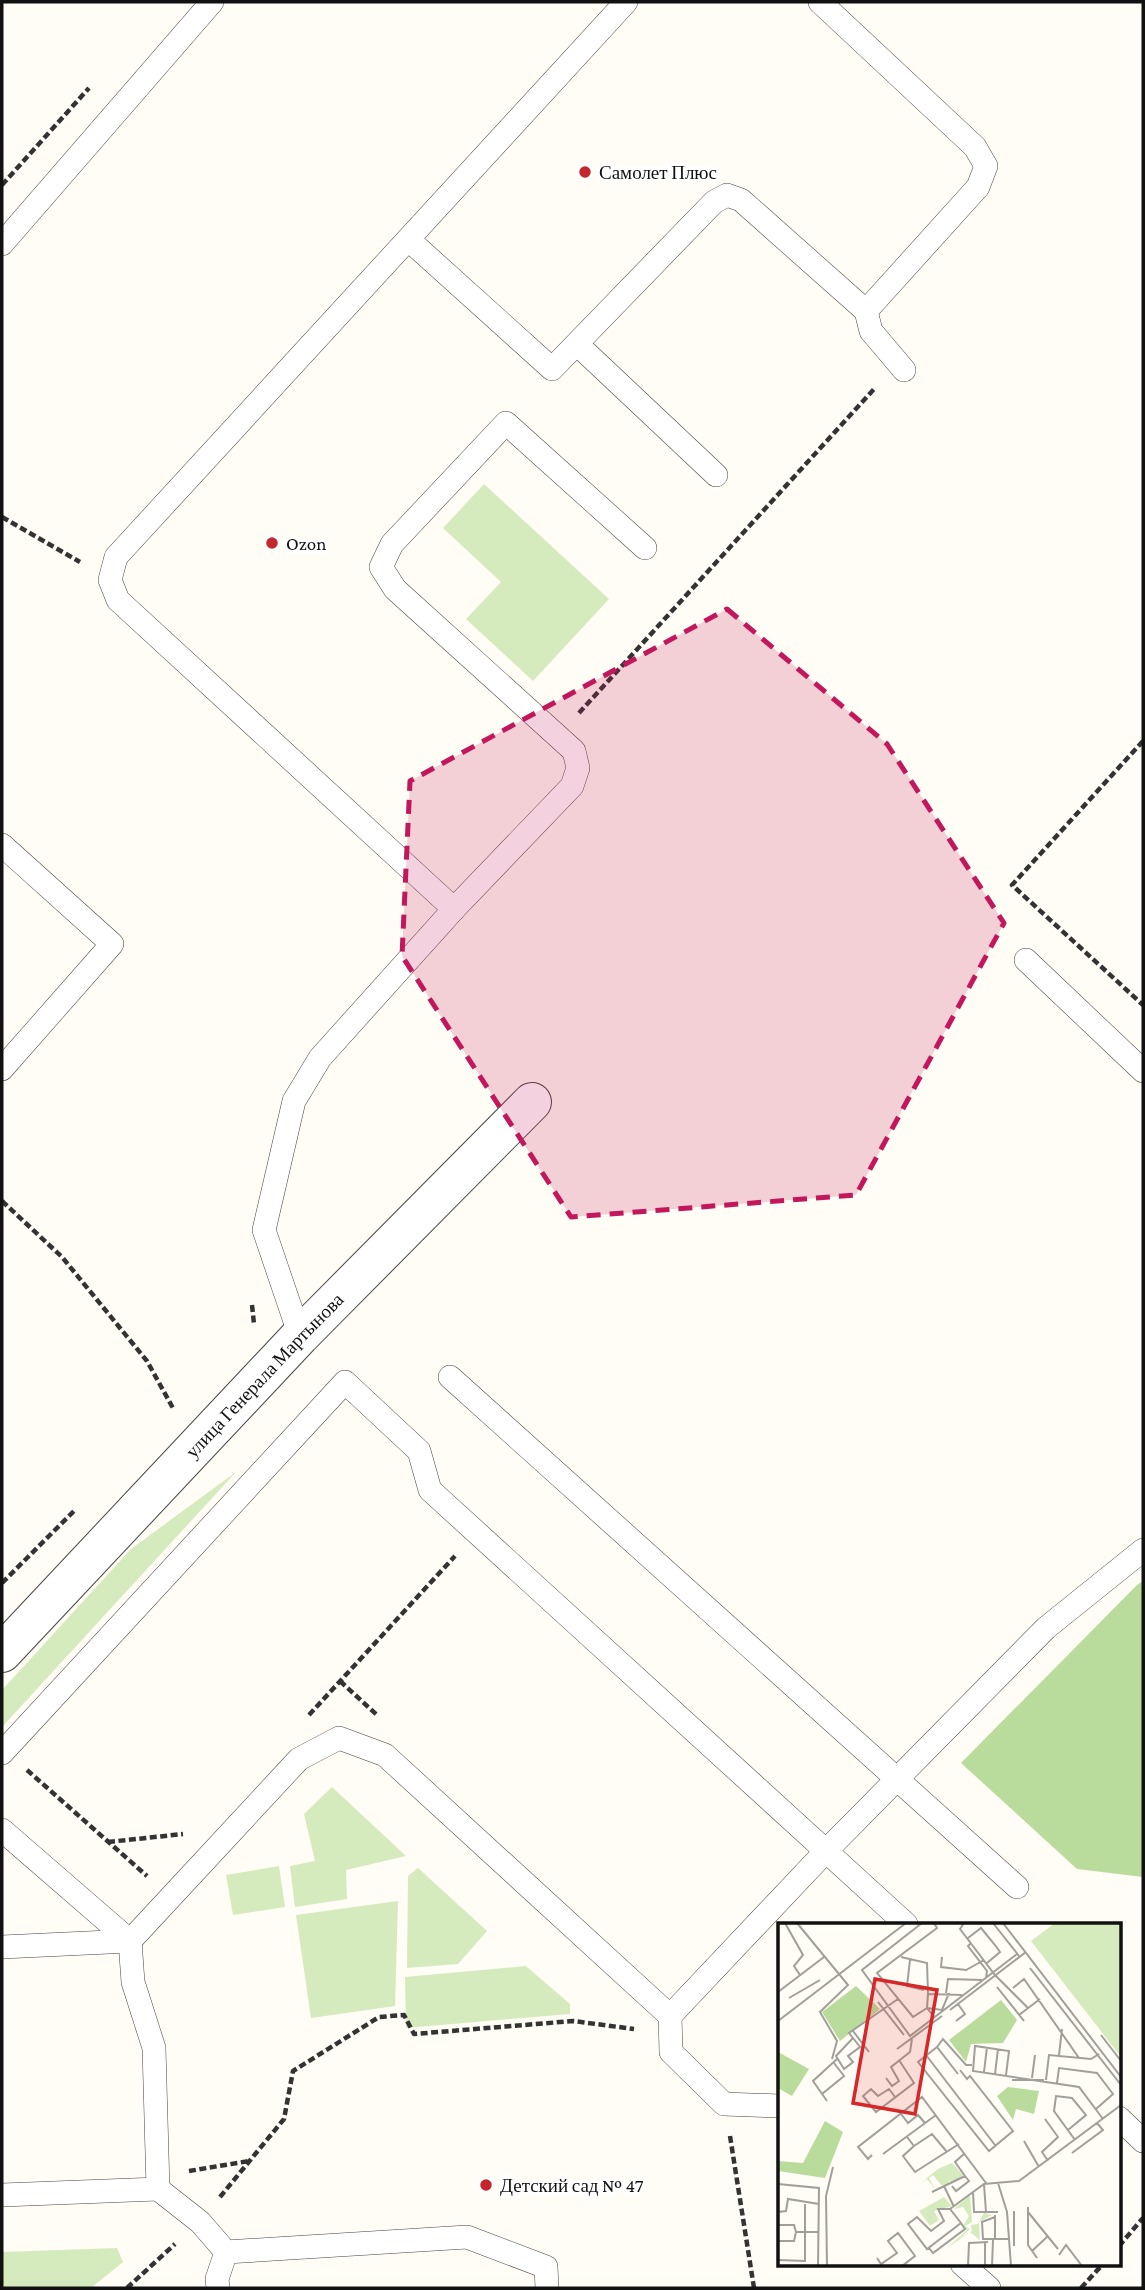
<svg xmlns="http://www.w3.org/2000/svg" width="1145" height="2290" viewBox="0 0 1145 2290" font-family="'Crimson Pro',serif">
	<rect width="100%" height="100%" fill="#fffdf5"/>
	<g fill="#d5ebbd">
		<polygon points="484,484 609,599 533,681 466,619 501,582 443,528"/>
		<polygon points="236,1472 2,1727 2,1690 131,1549"/>
		<polygon points="332,1787 406,1856 346,1870 347,1899 295,1907 290,1866 315,1861 304,1814"/>
		<polygon points="279,1866 285,1907 233,1915 226,1875"/>
		<polygon points="418,1868 487,1931 458,1964 407,1968 408,1876"/>
		<polygon points="398,1901 395,2006 311,2018 296,1915"/>
		<polygon points="526,1966 570,2004 570,2014 406,2028 405,1977"/>
		<polygon points="117,2248 123,2262 91,2288 2,2288 2,2252"/>
	</g>
	<polygon fill="#b9dc9c" points="1143,1581 1143,1877 1077,1869 961,1763 1137,1585"/>
	<g fill="none" stroke-linecap="round" stroke-linejoin="round">
		<g stroke="#444" stroke-width="24">
			<g id="service">
				<polyline points="409,240 552,369 714,202 727,195 741,200 866,311 978,187 986,166 975,147 820,2"/>
				<polyline points="2,244 212,2"/>
				<polyline points="866,311 871,331 904,370"/>
				<polyline points="578,345 716,475"/>
				<polyline points="2,845 112,944 2,1069"/>
				<polyline points="454,909 118,600 110,580 116,557 626,2"/>
				<polyline points="1026,960 1143,1071"/>
				<polyline points="300,1336 264,1230 294,1101 320,1058 454,909 572,786 578,768 574,751 395,589 381,567 392,544 506,423 645,548"/>
				<polyline points="450,1377 1017,1887"/>
				<polyline points="2,1753 345,1382 419,1451 430,1490 906,1924"/>
				<polyline points="2,1830 130,1941 133,1982 154,2048 158,2189 2,2195"/>
				<polyline points="2,1947 130,1941 299,1759 339,1738 385,1755 670,2016 671,2052 724,2104 779,2106"/>
				<polyline points="670,2016 826,1851 1046,1628 1143,1550"/>
				<polyline points="1119,2118 1143,2141"/>
				<polyline points="158,2189 200,2222 226,2252 217,2279 218,2288"/>
				<polyline points="226,2252 467,2237 546,2267 547,2288"/>
				<polyline points="962,2264 989,2288"/>
			</g>
		</g>
		<g stroke="#444" stroke-width="40">
			<g id="minor">
				<path id="s1" d="M 2,1653 L 300,1336 L 532,1102"/>
			</g>
		</g>
		<g stroke="#333" stroke-width="4.5" stroke-dasharray="7 3.5" stroke-linecap="butt">
			<polyline points="2,185 89,88"/>
			<polyline points="2,517 80,562"/>
			<polyline points="579,713 875,388"/>
			<polyline points="1143,741 1012,885 1143,1005"/>
			<polyline points="2,1201 62,1257 147,1361 174,1410"/>
			<polyline points="252,1305 254,1324"/>
			<polyline points="2,1583 76,1509"/>
			<polyline points="340,1681 378,1716"/>
			<polyline points="309,1715 455,1556"/>
			<polyline points="27,1770 147,1876"/>
			<polyline points="108,1842 183,1834"/>
			<polyline points="730,2136 754,2288"/>
			<polyline points="189,2171 249,2161"/>
			<polyline points="220,2197 284,2119 293,2071 379,2017 404,2015 414,2034 573,2021 634,2029"/>
			<polyline points="1119,2246 1143,2218"/>
			<polyline points="127,2288 175,2244"/>
			<polyline points="1081,2288 1103,2264"/>
		</g>
		<use href="#service" stroke="#fff" stroke-width="23"/>
		<use href="#minor" stroke="#fff" stroke-width="38"/>
	</g>
	<path fill="#c2185b" fill-opacity="0.2" stroke="#c2185b" stroke-width="5" stroke-dasharray="14 9" stroke-linejoin="round" d="M 727,609 L 887,744 L 1004,923 L 856,1195 L 571,1217 L 402,956 L 410,781 Z"/>
	<g fill="#c4262e" stroke="#fff" stroke-width="2.5">
		<circle cx="585" cy="172" r="7"/>
		<circle cx="272" cy="543" r="7"/>
		<circle cx="486" cy="2185" r="7"/>
	</g>
	<g text-anchor="middle" stroke-width="7" stroke-linejoin="round" paint-order="stroke">
		<g font-size="19" fill="#111" stroke="#fff" text-anchor="start">
			<text x="599" y="179">Самолет Плюс</text>
			<text x="286" y="550">Ozon</text>
			<text x="500" y="2192">Детский сад № 47</text>
		</g>
		<g font-size="19" fill="#111" stroke="#fff">
			<text dy="7" stroke="none"><textPath href="#s1" startOffset="382">улица Генерала Мартынова</textPath></text>
		</g>
	</g>
	<g transform="translate(778 1923)">
		<rect width="343" height="343" fill="#fffdf5"/>
		<path d="M 277,0 L 343,0 L 343,134 L 253,18 ZM 174,240 L 185,252 L 174,260 L 171,257 L 171,262 L 163,262 L 155,252 L 151,255 L 157,266 L 149,256 L 143,260 L 160,246 ZM 192,272 L 194,299 L 187,303 L 192,306 L 182,315 L 194,308 L 193,302 L 200,301 L 206,290 L 214,292 L 201,299 L 202,317 L 192,309 L 168,326 L 189,307 L 185,303 L 191,293 L 185,284 L 176,286 ZM 166,274 L 174,283 L 156,288 L 161,297 L 152,303 L 141,288 Z" fill="#d5ebbd"/>
		<path d="M 78,63 L 102,86 L 62,118 L 44,89 ZM 223,77 L 239,97 L 225,120 L 193,121 L 188,139 L 171,117 ZM 0,129 L 31,146 L 14,173 L 0,165 ZM 230,164 L 261,168 L 256,191 L 238,186 L 235,197 L 219,173 ZM 47,198 L 65,209 L 47,255 L 0,248 L 0,238 L 25,240 Z" fill="#b9dc9c"/>
		<path fill="none" stroke="#a09f9a" stroke-width="2" d="M 7,0 L 25,32 L 16,43 L 22,52M 19,0 L 70,62 L 42,89 L 59,118 L 54,136M 144,0 L 84,47 L 132,113 L 239,31M 156,0 L 159,5 L 99,50 L 135,94 L 149,85 L 164,87 L 171,70M 186,0 L 182,6 L 217,52 L 250,85M 215,0 L 241,33M 225,0 L 343,154M 190,15 L 203,5 L 217,22 L 222,29 L 209,40M 193,20 L 190,23 L 209,48 L 208,55M 123,34 L 149,40 L 150,71M 164,34 L 163,44 L 188,47 L 206,37M 132,37 L 129,63 L 146,67M 252,45 L 343,162M 219,64 L 246,98M 235,65 L 246,56 L 301,135M 0,69 L 46,34M 168,70 L 170,56 L 204,57M 11,75 L 42,57M 100,79 L 126,112M 172,87 L 248,29M 241,92 L 262,76M 157,95 L 149,85 L 150,71 L 184,72M 0,98 L 128,0M 178,98 L 187,91 L 180,81M 75,108 L 91,129M 323,112 L 343,138M 75,115 L 58,133 L 66,146 L 75,139 L 70,133 L 82,124 L 75,115 L 71,110 L 120,76M 159,124 L 140,139 L 211,228 L 235,208 L 192,153 L 189,156 L 182,147M 119,126 L 164,93M 148,132 L 217,222M 281,132 L 284,106M 206,149 L 209,124M 180,151 L 159,124 L 165,116 L 188,142 L 194,142M 217,151 L 220,126M 228,152 L 231,128 L 197,123 L 195,148 L 301,164 L 325,196M 108,155 L 114,163 L 121,158 L 113,144 L 132,129 L 134,116M 254,155 L 257,132M 234,157 L 266,157M 268,157 L 271,132 L 313,136 L 321,131M 279,160 L 281,145 L 319,150 L 335,171 L 318,186M 44,171 L 66,153 L 56,140M 117,174 L 111,166 L 100,173 L 93,166 L 85,173 L 98,189 L 136,160 L 121,137M 49,178 L 35,158 L 59,136M 123,191 L 130,200 L 140,192 L 147,200M 267,196 L 280,214 L 264,229 L 270,238M 290,207 L 308,192 L 294,175 L 278,173 L 276,188 L 297,217M 129,214 L 136,223 L 154,211 L 169,229M 246,218 L 261,244M 136,223 L 125,233 L 137,249 L 181,221M 294,230 L 325,207 L 319,200M 105,231 L 158,192M 94,232 L 90,236 L 80,224 L 144,174 L 208,260M 220,260 L 229,289 L 233,343M 0,261 L 41,265 L 40,343M 206,261 L 208,289M 166,263 L 176,284M 174,263 L 178,268 L 191,258 L 187,253M 154,269 L 187,253 L 177,239 L 187,230M 195,269 L 196,289 L 220,289M 250,284 L 250,322 L 259,335M 172,286 L 206,261 L 241,258 L 343,182M 236,288 L 236,323M 0,289 L 8,288 L 10,276 L 41,281M 250,289 L 280,326M 217,292 L 217,317M 217,294 L 204,299 L 205,316 L 231,316M 0,302 L 16,302 L 18,309 L 41,309M 0,318 L 16,318 L 18,309M 151,325 L 155,330 L 187,306 L 183,300 L 172,286 L 160,286 L 166,298 L 153,308 L 139,294 L 130,301 L 149,326 L 183,300M 254,328 L 270,313M 281,332 L 288,322 L 304,343M 99,335 L 103,341 L 119,330 L 110,318 L 120,310 L 137,333 L 124,343M 0,337 L 27,338 L 27,281M 49,343 L 48,273 L 55,244M 190,343 L 191,320 L 210,319M 207,343 L 207,319M 214,343 L 215,317"/>
		<path fill="#d62828" fill-opacity="0.15" stroke="#d62828" stroke-width="3.5" d="M 97,56 L 159,67 L 137,191 L 75,180 Z"/>
		<rect width="343" height="343" fill="none" stroke="#111" stroke-width="3.5"/>
	</g>
	<rect width="1145" height="2290" fill="none" stroke="#111111" stroke-width="7"/>
</svg>
